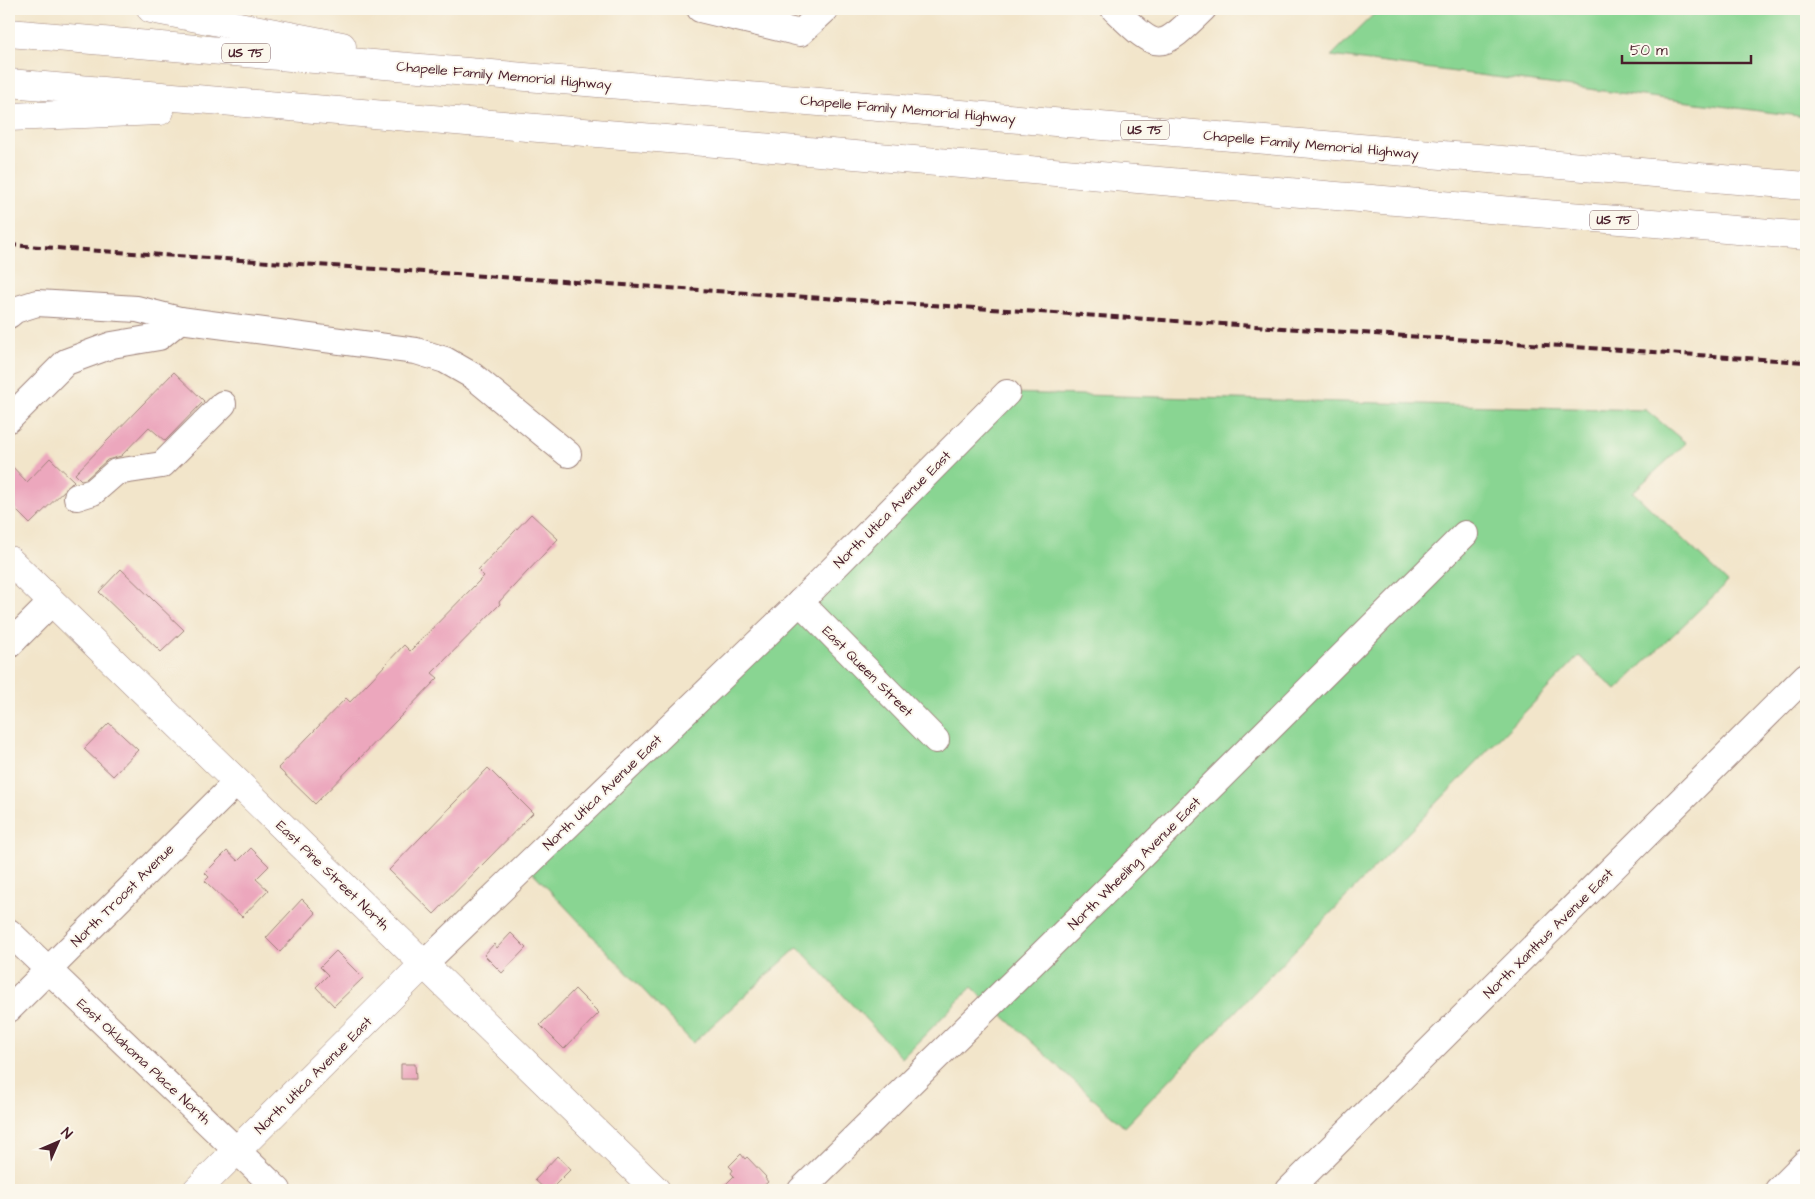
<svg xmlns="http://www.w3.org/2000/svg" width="1815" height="1199" viewBox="0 0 1815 1199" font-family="'Architects Daughter',sans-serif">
	<rect width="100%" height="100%" fill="#fbf7ec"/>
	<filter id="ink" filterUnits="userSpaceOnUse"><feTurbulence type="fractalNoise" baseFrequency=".02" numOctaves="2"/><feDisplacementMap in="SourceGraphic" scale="10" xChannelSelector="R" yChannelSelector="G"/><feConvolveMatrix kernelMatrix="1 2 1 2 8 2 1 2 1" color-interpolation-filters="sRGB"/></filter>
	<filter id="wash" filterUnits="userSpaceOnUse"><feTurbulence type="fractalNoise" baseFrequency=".0096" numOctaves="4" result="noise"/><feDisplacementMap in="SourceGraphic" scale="20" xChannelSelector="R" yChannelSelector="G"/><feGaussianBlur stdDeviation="1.12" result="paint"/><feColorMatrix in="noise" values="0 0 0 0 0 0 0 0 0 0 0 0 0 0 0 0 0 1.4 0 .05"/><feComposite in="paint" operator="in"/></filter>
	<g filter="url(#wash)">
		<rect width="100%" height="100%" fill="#f2e5ca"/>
		<g fill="#89d592" stroke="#6a7a5e">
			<polygon points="1379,9 1806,9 1806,117 1331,56"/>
			<polygon points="1007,393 1646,410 1686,443 1633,492 1728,582 1616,690 1579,656 1124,1127 972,987 902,1058 798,947 693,1043 526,865"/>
		</g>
		<g id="blocks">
			<g fill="#eca7bd">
				<polygon points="174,372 204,401 165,441 149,427 121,456 107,460 86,479 81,480 75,474"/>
				<polygon points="50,458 74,481 30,524 9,503 9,463 27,482"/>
				<polygon points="531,514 558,539 499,602 500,604 432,673 438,678 315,804 278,768 346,698 350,702 404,645 410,651 484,576 478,570"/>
				<polygon points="121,569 184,630 161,652 99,592"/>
				<polygon points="109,723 138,750 113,776 84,749"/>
				<polygon points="488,768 533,813 434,914 389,870"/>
				<polygon points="251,848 269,866 256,879 268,890 242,917 205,881 209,877 205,873 227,851 238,861"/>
				<polygon points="302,899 316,913 280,952 266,938"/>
				<polygon points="511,933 526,948 502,973 484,955 494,944 497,948"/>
				<polygon points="336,951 363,978 334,1006 316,987 328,975 320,967"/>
				<polygon points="575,989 599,1013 564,1049 540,1025"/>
				<polygon points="401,1064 415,1064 416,1079 401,1079"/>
				<polygon points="741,1154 745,1159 747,1157 766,1177 765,1178 768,1182 759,1190 720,1190 734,1176 731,1173 733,1170 729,1166"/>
				<polygon points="557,1156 571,1169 550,1190 546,1190 535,1180"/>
			</g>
		</g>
	</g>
	<g filter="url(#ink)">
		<use href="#blocks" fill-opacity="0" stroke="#9e827a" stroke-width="1"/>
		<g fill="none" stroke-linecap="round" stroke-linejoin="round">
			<g stroke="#9e827a" stroke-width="28">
				<g id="minor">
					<polyline points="700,9 800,33 826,9"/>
					<path d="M 1114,9 C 1159,52 1158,53 1203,9"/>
					<polyline points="9,315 15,310 37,303 137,309 180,320 416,351 445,360 473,376 568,454"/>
					<polyline points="9,419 66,362 112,345 159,337 180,320"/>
					<polyline points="77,497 93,492 116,472 162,465 223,404"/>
					<polyline points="800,602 936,740"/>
					<polyline points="9,645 52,602"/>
					<polyline points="9,932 278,1190"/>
					<polyline points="425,963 800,602 1007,393"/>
					<polyline points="9,1009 237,782"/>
					<polyline points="801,1190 1089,908 1465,534"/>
					<polyline points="1289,1190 1806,676"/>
					<polyline points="1778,1190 1806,1162"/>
				</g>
			</g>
			<g stroke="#9e827a" stroke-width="29">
				<g id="major">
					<polyline points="9,560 656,1190"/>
					<polyline points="197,1190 425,963"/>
				</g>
			</g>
			<g stroke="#9e827a" stroke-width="29">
				<g id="highway">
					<polyline points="151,9 342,46"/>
					<polyline points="9,33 1806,186"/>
					<polyline points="9,83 1806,236"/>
					<polyline points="9,117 160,111"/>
				</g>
			</g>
			<use href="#minor" stroke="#fff" stroke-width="26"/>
			<use href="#major" stroke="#fff" stroke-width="28"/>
			<use href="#highway" stroke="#fff" stroke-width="28"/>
			<polyline stroke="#4a1f2b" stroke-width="4" stroke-dasharray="8 4" stroke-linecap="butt" points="9,245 1806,362"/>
		</g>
	</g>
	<g text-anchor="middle" stroke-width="4" stroke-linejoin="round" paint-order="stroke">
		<g fill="#fbf7ec" stroke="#7f6065" stroke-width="1">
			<rect x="222" y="43.5" width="48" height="19" rx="4"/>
			<rect x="1121" y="120.5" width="48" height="19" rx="4"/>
			<rect x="1590" y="210.5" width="48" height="19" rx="4"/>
		</g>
		<g font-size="12" font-weight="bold" fill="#4a1f2b">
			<text x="246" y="57">US 75</text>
			<text x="1145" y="134">US 75</text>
			<text x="1614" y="224">US 75</text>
		</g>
		<g font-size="14" fill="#4a1f2b" stroke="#fbf7ec">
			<text transform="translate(504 75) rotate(5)" y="5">Chapelle Family Memorial Highway</text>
			<text transform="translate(908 109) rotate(5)" y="5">Chapelle Family Memorial Highway</text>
			<text transform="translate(1311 144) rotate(5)" y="5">Chapelle Family Memorial Highway</text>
			<text transform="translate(892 509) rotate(-45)" y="5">North Utica Avenue East</text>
			<text transform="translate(868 671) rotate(45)" y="5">East Queen Street</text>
			<text transform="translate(602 792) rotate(-44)" y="5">North Utica Avenue East</text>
			<text transform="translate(1134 863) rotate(-45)" y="5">North Wheeling Avenue East</text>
			<text transform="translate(333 875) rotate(44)" y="5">East Pine Street North</text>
			<text transform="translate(122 895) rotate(-45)" y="5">North Troost Avenue</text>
			<text transform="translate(1548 933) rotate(-45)" y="5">North Xanthus Avenue East</text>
			<text transform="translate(144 1061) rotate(43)" y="5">East Oklahoma Place North</text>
			<text transform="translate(313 1075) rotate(-45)" y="5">North Utica Avenue East</text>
		</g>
	</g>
	<rect width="1815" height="1199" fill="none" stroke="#fbf7ec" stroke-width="30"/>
	<g transform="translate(58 1142) rotate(45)" stroke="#fbf7ec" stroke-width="4" paint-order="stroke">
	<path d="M0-4L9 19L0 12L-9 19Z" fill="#4a1f2b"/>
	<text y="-8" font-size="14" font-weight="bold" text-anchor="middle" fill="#4a1f2b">N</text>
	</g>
	<path d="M1622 55v8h129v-8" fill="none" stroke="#4a1f2b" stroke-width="2.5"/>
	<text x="1630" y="55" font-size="15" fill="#4a1f2b" stroke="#fbf7ec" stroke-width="4" paint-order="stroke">50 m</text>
</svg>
